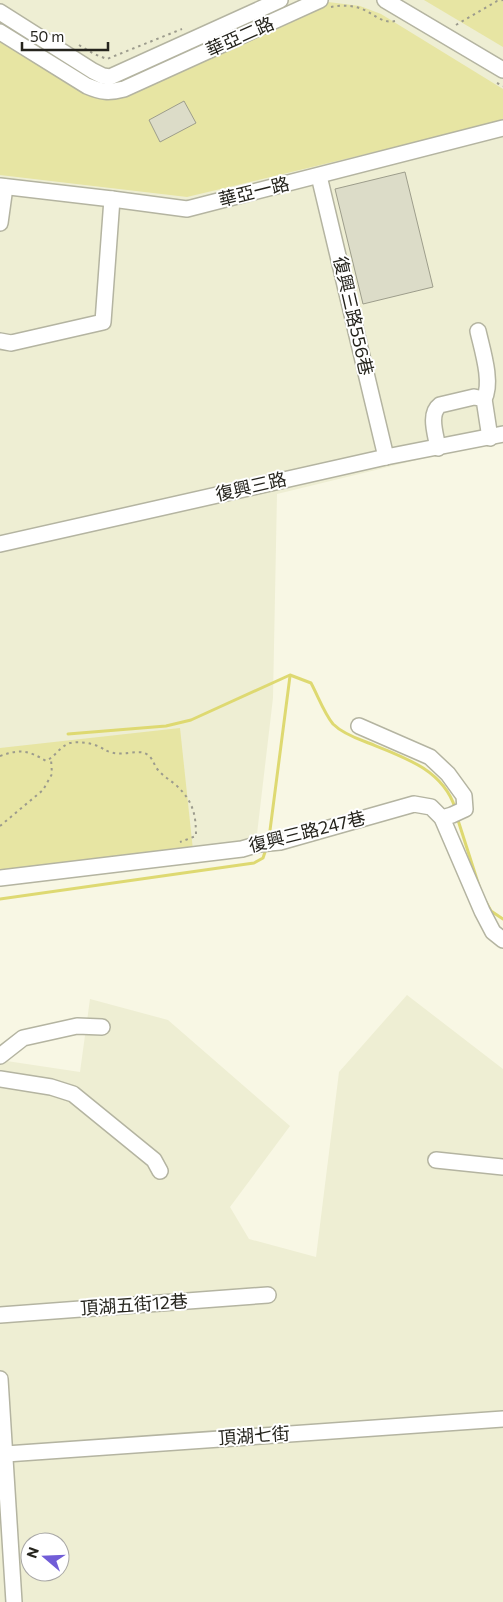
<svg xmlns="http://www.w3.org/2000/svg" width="503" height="1602" viewBox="0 0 503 1602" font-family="Commissioner,'Noto Sans TC',sans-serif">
	<rect width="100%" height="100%" fill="#f8f7e4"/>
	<g fill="#eeeed3" fill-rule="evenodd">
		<polygon points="0,0 503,0 503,439 277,494 273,698 255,851 0,881"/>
		<path d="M 407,995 L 503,1069 L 503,1602 L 0,1602 L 0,1060 L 80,1072 L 90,999 L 168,1020 L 290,1126 L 230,1207 L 249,1239 L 316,1257 L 339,1072 ZM 30,1542 L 60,1542 L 60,1572 L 30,1572 Z"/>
	</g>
	<g fill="#e7e5a3">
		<polygon points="424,0 503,0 503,47"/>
		<polygon points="328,2 360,6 381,14 503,89 503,121 187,197 0,175 0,36 87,91 124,94"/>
		<polygon points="180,728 193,850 0,875 0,748"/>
	</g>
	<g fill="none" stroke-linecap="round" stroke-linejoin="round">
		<g stroke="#ded971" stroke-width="3">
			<path d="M 68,734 L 166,726 L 191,720 L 290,675 L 311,683 C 318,696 324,713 333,724 C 342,733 355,738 366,742 C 401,756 443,769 455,808"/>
			<polyline points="457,817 480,889"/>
			<polyline points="269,838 290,676"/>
			<polyline points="0,899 254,863 263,858 266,849"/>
			<polyline points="486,902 491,911 503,919"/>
		</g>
	</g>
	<g fill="#dcdcc8" stroke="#9d9d8b">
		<polygon points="184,101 196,123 160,142 149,120"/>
		<polygon points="405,172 433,287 363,304 335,189"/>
	</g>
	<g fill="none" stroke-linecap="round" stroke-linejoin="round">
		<g stroke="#b4b4a1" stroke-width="18">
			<g id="minor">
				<polyline points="385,0 503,70"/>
				<polyline points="0,12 93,71 103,76 110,77 280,0"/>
				<path d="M 0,32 L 87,86 C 101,92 109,93 124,89 L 320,0"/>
				<polyline points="319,176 386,457"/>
				<polyline points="0,186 112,199 187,209 503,128"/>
				<polyline points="0,223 5,187"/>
				<path d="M 478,331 C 482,349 493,383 484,399"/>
				<polyline points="0,341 11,343 103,322 112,199"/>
				<path d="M 438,448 C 436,435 428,414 440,405 L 474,397 L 484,399 L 490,438"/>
				<polyline points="0,544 386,457 503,434"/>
				<polyline points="359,726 430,757 448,774 464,796 465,809 452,815 442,818"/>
				<polyline points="0,878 242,849 259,844 280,842 414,804 431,807 442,818 482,911 493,932 503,940"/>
				<polyline points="0,1056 23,1038 77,1026 102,1027"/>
				<polyline points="0,1079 51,1087 73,1094 154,1160 160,1171"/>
				<polyline points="436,1160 503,1167"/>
				<polyline points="0,1315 268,1295"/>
				<polyline points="0,1379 14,1602"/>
				<polyline points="6,1454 503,1419"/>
			</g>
		</g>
		<g stroke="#9c9b8d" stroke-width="2" stroke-dasharray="2.5 4" stroke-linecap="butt">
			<path d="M 331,7 C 341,5 352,5 362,9 C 373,13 382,24 395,21"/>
			<polyline points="456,25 497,1 503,0"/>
			<polyline points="79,45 94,54 107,59 182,29"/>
			<polyline points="497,83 503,86"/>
			<path d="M 0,756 C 20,749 28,750 46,761 C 56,756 59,747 70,743 C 79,741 92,743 100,747 C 104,749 106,751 110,752 C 122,756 137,750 144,753 C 153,756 153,764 158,770 C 163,776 170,780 176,785 C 193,801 196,814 196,836 L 180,842"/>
			<polyline points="0,826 43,790 52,774 51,759"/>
		</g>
		<use href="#minor" stroke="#fff" stroke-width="15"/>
	</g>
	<g text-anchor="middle" stroke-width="4" stroke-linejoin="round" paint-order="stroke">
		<g font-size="18" fill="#25241d" stroke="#fff">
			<text transform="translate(240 37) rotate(-24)" y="6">華亞二路</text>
			<text transform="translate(254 192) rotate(-14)" y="6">華亞一路</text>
			<text transform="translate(353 316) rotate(77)" y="6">復興三路556巷</text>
			<text transform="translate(251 487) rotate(-13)" y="6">復興三路</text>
			<text transform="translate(307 832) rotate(-14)" y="6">復興三路247巷</text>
			<text transform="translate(134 1305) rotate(-4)" y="6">頂湖五街12巷</text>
			<text transform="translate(254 1436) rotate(-4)" y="6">頂湖七街</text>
		</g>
	</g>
	<g transform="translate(45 1557) rotate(289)"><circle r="24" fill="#ffffff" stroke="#a8a7a5"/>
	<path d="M0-4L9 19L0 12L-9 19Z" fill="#715dd7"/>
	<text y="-8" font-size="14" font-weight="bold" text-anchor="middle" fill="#25241d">N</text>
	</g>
	<path d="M22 42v8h86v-8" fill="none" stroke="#25241d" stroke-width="2.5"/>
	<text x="30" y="42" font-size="15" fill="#25241d" stroke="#ffffff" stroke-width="4" paint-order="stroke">50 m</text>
</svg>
